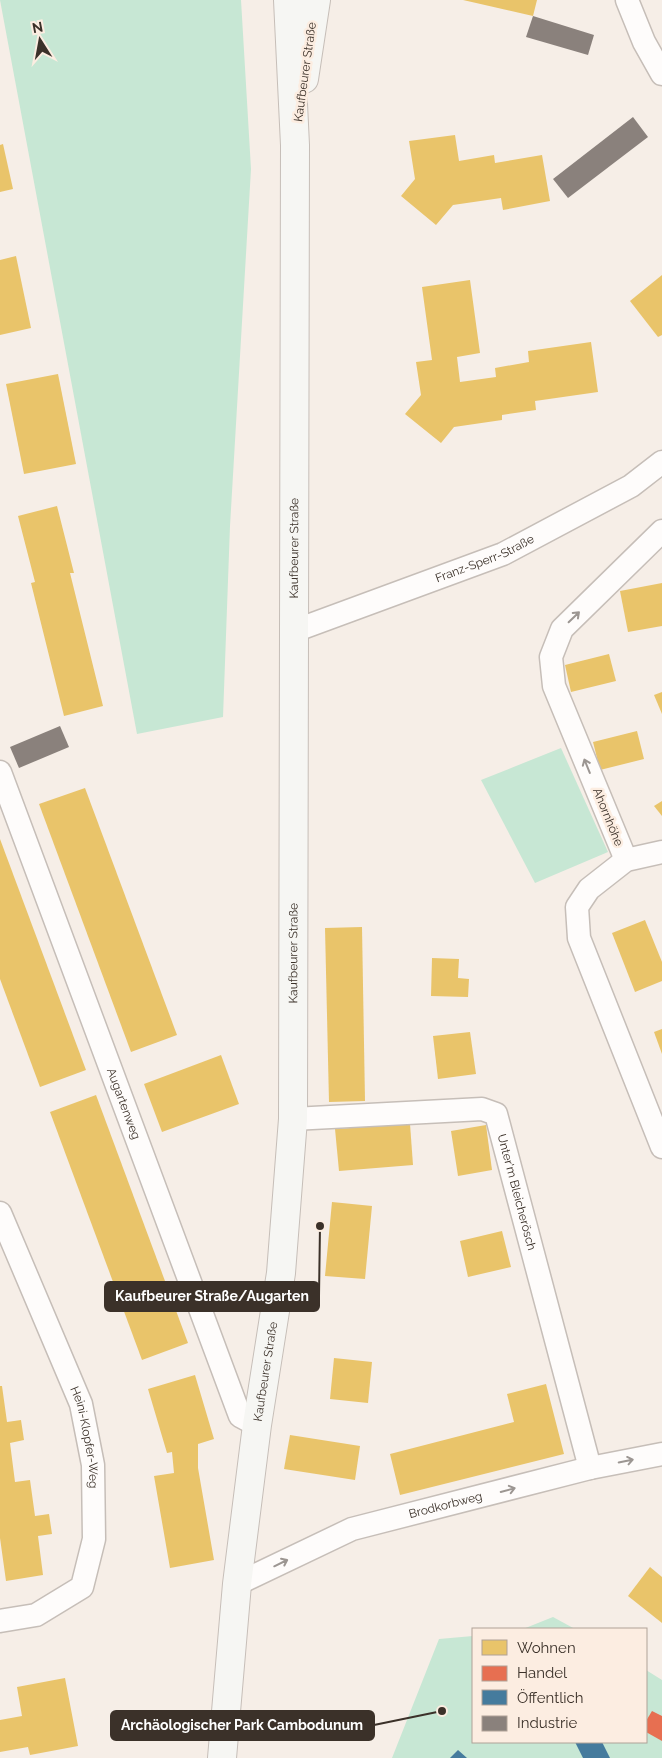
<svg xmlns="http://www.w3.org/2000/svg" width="662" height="1758" viewBox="0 0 662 1758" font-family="Raleway,sans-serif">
	<rect width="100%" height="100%" fill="#f6eee7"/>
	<g fill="#c7e7d4">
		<polygon points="0,0 241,0 251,169 230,526 223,717 137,734"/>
		<polygon points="561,748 608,852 535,883 481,780"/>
		<polygon points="553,1617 575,1629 523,1629"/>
		<polygon points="473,1636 473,1742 646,1742 646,1670 662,1680 662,1758 392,1758 439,1639"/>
	</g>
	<g fill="#e9c46a">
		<polygon points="463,0 537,0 533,16"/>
		<polygon points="455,135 459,161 494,155 495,163 542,155 550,201 503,210 501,198 453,205 436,225 401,196 415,179 409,141"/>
		<polygon points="3,144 13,189 0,192 0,145"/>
		<polygon points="16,256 31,328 0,335 0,260"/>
		<polygon points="662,275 662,335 658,337 630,301"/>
		<polygon points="470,280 480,353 457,357 460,382 496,377 495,368 529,362 528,351 591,342 598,392 535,401 536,410 502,415 502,420 454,427 441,443 405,414 421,395 416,362 432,360 422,287"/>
		<polygon points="58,374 76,464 24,474 6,384"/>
		<polygon points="57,506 74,573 70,573 103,706 64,716 31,583 35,582 18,516"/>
		<polygon points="662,583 662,626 628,632 620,591"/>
		<polygon points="609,654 616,681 571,692 565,665"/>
		<polygon points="662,692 662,714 654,695"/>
		<polygon points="637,731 644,759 600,770 593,742"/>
		<polygon points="85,788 177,1035 131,1052 39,804"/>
		<polygon points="662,801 662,816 654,806"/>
		<polygon points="0,839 86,1070 40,1087 0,979"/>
		<polygon points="645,920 662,962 662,981 635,992 612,933"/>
		<polygon points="362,927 365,1101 329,1102 325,928"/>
		<polygon points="432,958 459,959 458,978 469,979 468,997 431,996"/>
		<polygon points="662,1029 662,1054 654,1032"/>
		<polygon points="470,1032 476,1074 438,1079 433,1036"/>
		<polygon points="221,1055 239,1104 162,1132 144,1084"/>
		<polygon points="96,1095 188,1343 142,1360 50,1112"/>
		<polygon points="410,1124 413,1165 339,1171 335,1129"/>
		<polygon points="486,1125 492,1170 458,1176 451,1131"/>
		<polygon points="332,1202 372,1206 365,1279 325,1276"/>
		<polygon points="502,1231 511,1267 468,1277 460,1241"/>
		<polygon points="334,1358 372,1362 368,1403 330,1399"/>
		<polygon points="195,1375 214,1439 198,1444 198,1468 214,1560 170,1568 154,1476 174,1473 172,1452 167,1453 148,1389"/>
		<polygon points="546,1384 564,1454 400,1495 390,1454 514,1422 507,1394"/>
		<polygon points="0,1386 2,1386 7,1422 21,1420 24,1440 10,1443 15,1482 30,1480 35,1516 49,1514 52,1534 38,1536 43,1575 6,1581 0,1538"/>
		<polygon points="290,1435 360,1446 355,1480 284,1469"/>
		<polygon points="650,1567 662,1577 662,1623 628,1596"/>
		<polygon points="65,1678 78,1746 30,1755 28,1747 0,1752 0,1720 22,1716 17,1687"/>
	</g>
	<polygon fill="#e76f51" points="652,1711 662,1716 662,1741 646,1732 646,1721"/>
	<g fill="#457b9d">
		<polygon points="575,1742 602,1742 610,1758 583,1758"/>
		<polygon points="458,1750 467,1758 450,1758"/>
	</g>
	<g fill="#8a817c">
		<polygon points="533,16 594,35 588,55 526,37"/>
		<polygon points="633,117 648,137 568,198 553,179"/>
		<polygon points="60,726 69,747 19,768 10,747"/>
	</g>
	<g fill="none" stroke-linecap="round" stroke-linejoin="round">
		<g stroke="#c6beb8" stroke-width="25">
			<g id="street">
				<polyline points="627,0 644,42 662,74"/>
				<path id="s1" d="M 294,631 L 503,554 L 631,486 L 662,462"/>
				<path id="s2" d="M 0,772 L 240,1416 L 257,1425"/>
				<polyline points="662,852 626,860 589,889 577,907 579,938 662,1147"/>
				<polyline points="626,860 554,686 551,657 562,629 662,531"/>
				<path id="s3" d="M 293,1119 L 482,1109 L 496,1114 L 590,1468"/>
				<path id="s4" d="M 0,1213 L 81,1404 L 93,1465 L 94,1539 L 82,1587 L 36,1615 L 0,1621"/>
				<path id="s5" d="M 237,1584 L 352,1529 L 590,1468 L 662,1454"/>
			</g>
		</g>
		<g stroke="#c6beb8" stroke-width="30">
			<g id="secondary">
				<polyline points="304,79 316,0"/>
				<path id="s6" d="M 222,1758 L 237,1584 L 257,1425 L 281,1273 L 293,1119 L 295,145 L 288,0"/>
			</g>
		</g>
		<use href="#street" stroke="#fefcfb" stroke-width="22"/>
		<use href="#secondary" stroke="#f6f6f3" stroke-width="28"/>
	</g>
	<defs><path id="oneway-shaft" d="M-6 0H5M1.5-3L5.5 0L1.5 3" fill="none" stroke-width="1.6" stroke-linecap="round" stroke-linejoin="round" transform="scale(1.25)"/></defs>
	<g stroke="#9c9692">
		<use href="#oneway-shaft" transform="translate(574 617) rotate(-44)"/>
		<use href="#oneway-shaft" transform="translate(587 766) rotate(-112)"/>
		<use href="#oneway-shaft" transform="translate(626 1461) rotate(-11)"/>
		<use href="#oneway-shaft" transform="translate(508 1490) rotate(-15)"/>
		<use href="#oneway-shaft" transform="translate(281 1563) rotate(-26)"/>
	</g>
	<g text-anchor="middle" stroke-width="5" stroke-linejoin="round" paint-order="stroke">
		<g font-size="12" fill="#3b3129" stroke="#fcede1">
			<text transform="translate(305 72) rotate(-82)" y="4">Kaufbeurer Straße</text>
			<text dy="4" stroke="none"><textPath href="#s6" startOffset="1214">Kaufbeurer Straße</textPath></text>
			<text dy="4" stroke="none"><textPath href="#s1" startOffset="204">Franz-Sperr-Straße</textPath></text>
			<text transform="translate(608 817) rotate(68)" y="4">Ahornhöhe</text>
			<text dy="4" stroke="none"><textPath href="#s6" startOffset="809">Kaufbeurer Straße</textPath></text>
			<text dy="4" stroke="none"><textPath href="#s2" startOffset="354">Augartenweg</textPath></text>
			<text dy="4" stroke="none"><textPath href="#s3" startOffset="285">Unter'm Bleicherösch</textPath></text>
			<text dy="4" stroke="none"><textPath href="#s6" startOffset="389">Kaufbeurer Straße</textPath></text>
			<text dy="4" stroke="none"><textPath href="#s4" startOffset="241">Heini-Klopfer-Weg</textPath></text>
			<text dy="4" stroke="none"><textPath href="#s5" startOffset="224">Brodkorbweg</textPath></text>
		</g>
	</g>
	<path fill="none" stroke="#3b3129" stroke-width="2" d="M320 1226L319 1296M442 1711L374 1725"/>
	<g fill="#3b3129" stroke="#fcede1" stroke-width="2">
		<circle cx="320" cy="1226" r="5"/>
		<circle cx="442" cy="1711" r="5"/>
	</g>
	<g fill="#3b3129" stroke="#3b3129" stroke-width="2">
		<rect x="105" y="1282" width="214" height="29" rx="5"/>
		<rect x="111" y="1711" width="263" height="29" rx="5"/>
	</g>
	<g font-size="14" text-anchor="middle" font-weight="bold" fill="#fff">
		<text x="212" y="1301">Kaufbeurer Straße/Augarten</text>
		<text x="242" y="1730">Archäologischer Park Cambodunum</text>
	</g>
	<rect x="472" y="1628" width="175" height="115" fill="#fcede1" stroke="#afa297"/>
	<rect x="482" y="1640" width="25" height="15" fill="#e9c46a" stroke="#afa297"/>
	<text x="517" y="1653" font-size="15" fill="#3b3129">Wohnen</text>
	<rect x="482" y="1666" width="25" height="15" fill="#e76f51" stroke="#afa297"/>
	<text x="517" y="1678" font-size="15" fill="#3b3129">Handel</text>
	<rect x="482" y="1690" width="25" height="15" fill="#457b9d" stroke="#afa297"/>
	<text x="517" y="1703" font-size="15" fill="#3b3129">Öffentlich</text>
	<rect x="482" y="1716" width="25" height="15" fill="#8a817c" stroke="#afa297"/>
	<text x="517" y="1728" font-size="15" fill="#3b3129">Industrie</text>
	<g transform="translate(40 40) rotate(349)" stroke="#fcede1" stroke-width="4" paint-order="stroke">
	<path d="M0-4L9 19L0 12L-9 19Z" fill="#3b3129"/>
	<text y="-8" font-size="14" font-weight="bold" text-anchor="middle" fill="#3b3129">N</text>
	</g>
</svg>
